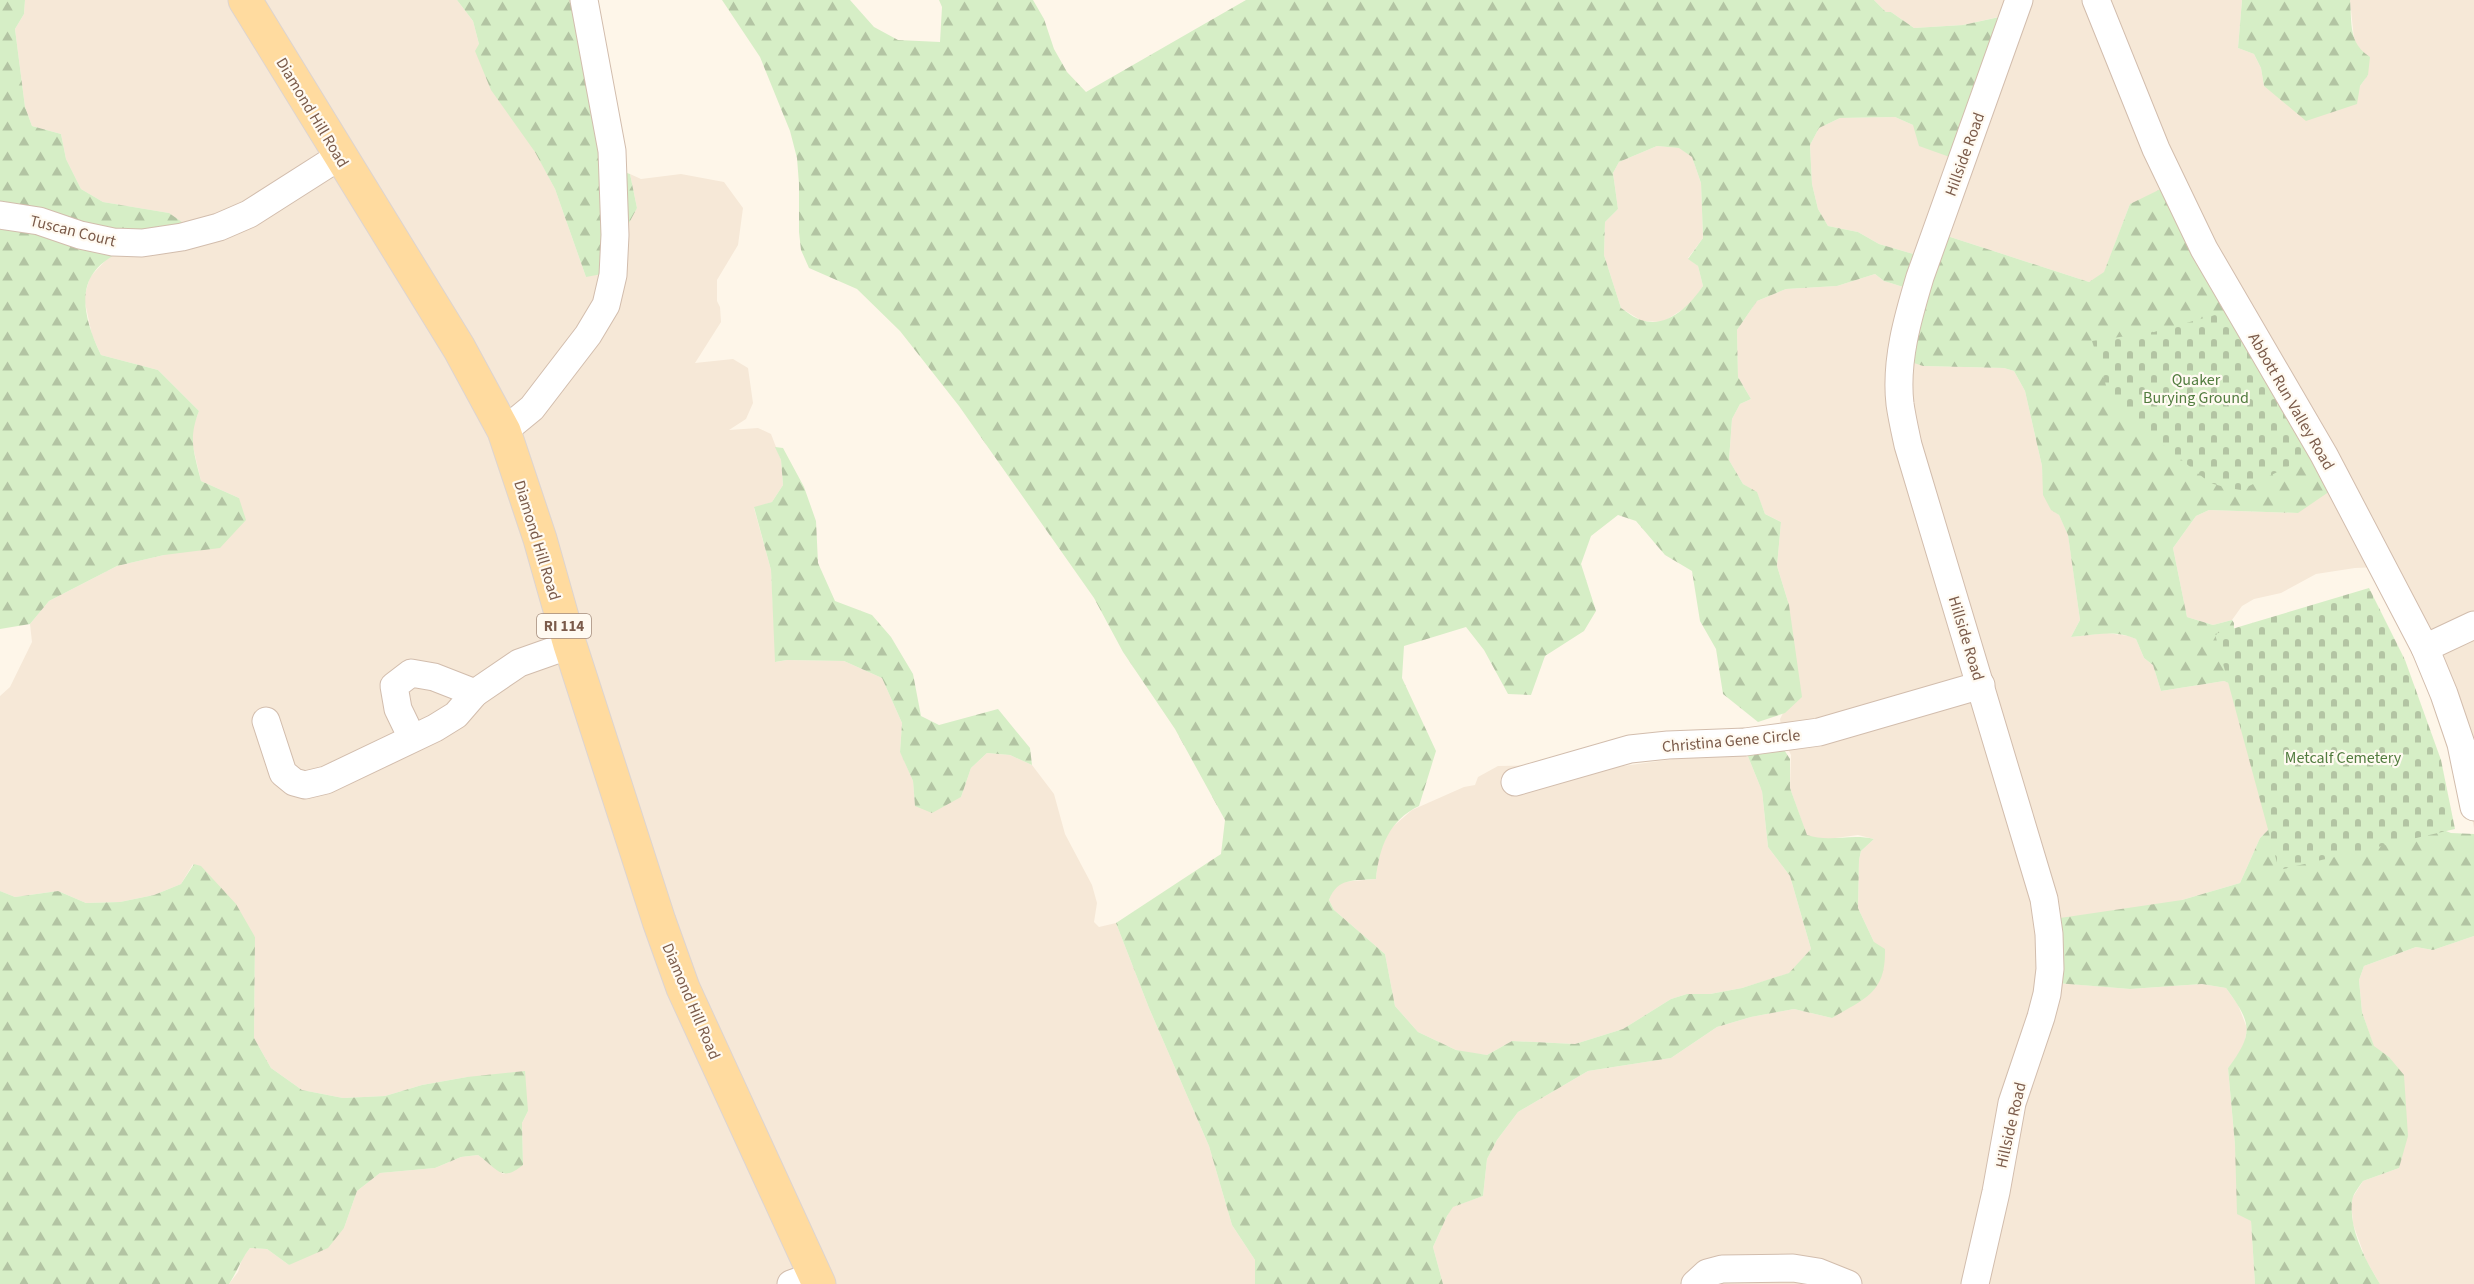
<svg xmlns="http://www.w3.org/2000/svg" width="2474" height="1284" viewBox="0 0 2474 1284" font-family="'Source Sans 3',sans-serif">
	<defs>
		<pattern id="forest-firs" width="22" height="20" patternUnits="userSpaceOnUse" patternTransform="scale(1.5)"><rect width="22" height="20" fill="#d6eec6"/><path d="M5 1l3.5 6h-7zM16 11l3.5 6h-7z" fill="#b3c4a3"/></pattern>
		<pattern id="cemetery-stones" width="16" height="16" patternUnits="userSpaceOnUse" patternTransform="scale(1.5)"><rect width="16" height="16" fill="#d6eec6"/><path d="M2 7V4a2 2 0 0 1 4 0v3zM10 15v-3a2 2 0 0 1 4 0v3z" fill="#b3c4a3"/></pattern>
	</defs>
	<rect width="100%" height="100%" fill="#fef6e9"/>
	<g fill="#f6e8d7">
		<polygon points="25,0 457,0 473,21 479,44 555,189 586,277 637,208 630,174 641,179 681,174 724,182 743,208 738,245 717,280 717,301 720,307 721,322 695,363 733,359 748,368 753,403 746,419 729,430 758,428 771,434 781,460 783,485 772,502 754,508 771,570 776,662 787,660 844,661 882,678 902,723 900,751 913,781 915,805 961,797 971,768 987,753 1010,755 1032,765 1054,794 1065,834 1092,885 1097,903 1094,922 1099,927 1116,923 1149,1008 1209,1146 1232,1225 1255,1260 1255,1284 229,1284 238,1272 242,1259 250,1248 267,1249 289,1265 344,1228 357,1191 380,1173 435,1168 461,1157 478,1155 503,1174 523,1165 522,1123 528,1111 467,1077 422,1085 385,1096 343,1098 302,1090 271,1068 254,1038 255,937 193,864 181,884 154,895 120,902 86,903 58,891 15,897 0,891 0,696 10,687 32,642 30,624 49,601 117,566 164,555 239,498 201,481 193,447 192,429 199,411 158,370 101,355 92,335 84,298 90,277 106,260 169,213 103,202 81,189 66,159 61,134 32,126 25,107 15,29 24,14"/>
		<polygon points="1874,0 2242,0 2238,48 2254,54 2261,68 2264,86 2274,92 2360,86 2368,75 2354,39 2350,0 2474,0 2474,828 2461,762 2379,567 2355,568 2316,574 2281,593 2254,599 2242,606 2232,620 2213,625 2187,617 2173,548 2196,516 2209,510 2298,513 2130,204 2104,273 2089,282 1941,234 1927,258 1879,244 1858,232 1828,226 1818,209 1812,184 1810,145 1819,128 1840,118 1895,117 1913,125 2012,14 1963,25 1914,28 1891,12 1886,12"/>
		<polygon points="1657,146 1680,148 1692,157 1701,183 1703,238 1688,258 1698,266 1703,286 1691,304 1663,322 1642,321 1621,308 1604,255 1605,222 1618,209 1613,173 1619,162"/>
		<polygon points="1875,274 1884,281 1913,290 1923,366 2004,368 2014,371 2025,391 2042,466 2044,495 2051,509 2059,515 2068,534 2080,620 2071,637 2107,633 2129,636 2136,639 2144,658 2153,665 2161,691 2224,681 2234,685 2270,828 2260,838 2240,883 2182,900 2057,983 2130,989 2202,984 2226,988 2238,1005 2247,1028 2244,1047 2228,1068 2235,1145 2251,1220 2255,1284 1443,1284 1433,1247 1447,1216 1452,1207 1483,1196 1487,1159 1497,1140 1518,1112 1588,1071 1671,1058 1717,1027 1751,1017 1794,1009 1832,1018 1874,942 1858,908 1859,860 1861,851 1874,839 1858,835 1820,840 1807,836 1790,788 1791,755 1783,739 1780,719 1783,713 1789,605 1777,566 1781,522 1765,514 1757,493 1743,484 1729,460 1732,419 1740,404 1751,399 1738,377 1737,330 1757,301 1786,289 1837,286"/>
		<polygon points="1745,749 1762,791 1768,847 1790,876 1811,949 1790,973 1742,988 1710,994 1687,994 1671,999 1623,1029 1575,1044 1512,1041 1487,1055 1468,1053 1456,1050 1418,1032 1395,1006 1385,954 1334,910 1329,900 1333,888 1341,882 1376,879 1378,857 1389,830 1412,810 1464,787 1475,785 1478,777 1498,766 1547,765 1588,771"/>
		<polygon points="2474,936 2474,1284 2380,1284 2366,1260 2353,1224 2351,1200 2363,1181 2399,1168 2389,1057 2374,1047 2362,1012 2359,980 2364,966 2416,947 2433,950"/>
	</g>
	<g fill="url(#forest-firs)" fill-rule="evenodd">
		<path d="M 0,0 L 25,0 L 24,14 L 15,29 L 25,107 L 32,126 L 61,134 L 66,159 L 81,189 L 103,202 L 169,213 L 189,227 C 115,252 56,261 101,355 L 158,370 L 199,411 C 188,439 194,452 201,481 L 239,498 L 246,520 L 220,548 L 164,555 L 117,566 L 49,601 L 30,624 L 0,629 Z"/>
		<polygon points="457,0 587,0 621,171 630,174 637,208 602,274 586,277 555,189 535,152 491,90 475,51 479,44 473,21"/>
		<path d="M 722,0 L 850,0 L 874,27 L 898,40 L 940,42 L 942,7 L 939,0 L 1033,0 L 1044,19 L 1054,49 L 1067,72 L 1086,92 L 1246,0 L 1874,0 L 1886,12 L 1891,12 L 1914,28 L 1963,25 L 2013,14 L 1958,160 L 1919,146 L 1913,125 L 1895,117 L 1840,118 L 1819,128 L 1810,145 L 1812,184 L 1818,209 L 1828,226 L 1858,232 L 1879,244 L 1927,258 L 1941,234 L 2089,282 L 2104,272 L 2130,204 L 2173,183 L 2336,487 L 2298,513 L 2209,510 L 2196,516 L 2173,548 L 2187,617 L 2213,625 L 2232,620 L 2234,623 L 2233,685 L 2224,681 L 2161,691 L 2153,665 L 2144,658 L 2136,639 C 2116,629 2092,635 2071,637 L 2080,620 L 2068,535 L 2059,515 L 2051,510 L 2043,495 L 2042,466 L 2025,391 L 2014,371 L 2004,368 L 1923,366 L 1902,359 L 1913,290 L 1884,281 L 1875,274 L 1837,286 L 1786,289 L 1757,301 L 1737,330 L 1738,377 L 1751,399 L 1740,404 L 1732,419 L 1729,460 L 1743,484 L 1757,492 L 1765,514 L 1781,522 L 1777,566 L 1789,605 L 1802,697 L 1785,713 L 1758,722 L 1723,694 L 1716,649 L 1700,621 L 1692,571 L 1665,555 L 1636,521 L 1618,515 L 1591,536 L 1581,564 L 1596,611 L 1584,631 L 1545,656 L 1531,695 L 1508,694 L 1484,650 L 1466,627 L 1404,646 L 1402,678 L 1436,751 L 1419,806 C 1389,820 1379,848 1376,879 C 1354,881 1338,877 1329,900 L 1334,910 L 1385,954 L 1395,1006 L 1418,1032 L 1456,1050 L 1487,1055 L 1512,1041 L 1575,1044 L 1623,1029 L 1671,999 L 1687,994 L 1710,994 L 1742,988 L 1789,973 L 1811,949 L 1790,876 L 1768,847 L 1762,791 L 1745,749 L 1779,742 L 1790,759 L 1790,788 L 1807,835 C 1830,843 1850,833 1874,839 L 1861,851 L 1859,860 L 1858,908 L 1874,942 L 1885,949 C 1886,993 1866,998 1832,1018 L 1794,1009 L 1751,1017 L 1717,1027 L 1671,1058 L 1588,1071 L 1518,1112 L 1497,1140 L 1487,1159 L 1483,1196 L 1453,1207 L 1447,1216 L 1433,1247 L 1443,1284 L 1255,1284 L 1255,1260 L 1232,1225 L 1209,1146 L 1149,1008 L 1116,923 L 1221,854 L 1225,820 L 1175,729 L 1123,652 L 1094,598 L 959,406 L 900,331 L 857,289 L 809,268 L 801,250 L 799,232 L 799,184 L 797,158 L 790,131 L 760,57 ZM 1657,146 L 1679,148 L 1692,157 L 1701,183 L 1703,238 L 1688,259 L 1698,266 L 1703,286 C 1690,305 1668,329 1641,320 C 1634,318 1627,312 1621,308 L 1604,255 L 1605,222 L 1618,209 L 1613,173 L 1619,162 Z"/>
		<path d="M 2242,0 L 2350,0 C 2352,23 2348,43 2370,57 L 2368,75 L 2360,86 L 2357,104 L 2306,121 L 2264,86 L 2261,68 L 2254,54 L 2238,48 Z"/>
		<polygon points="775,447 783,448 804,487 816,521 818,563 835,601 872,615 891,637 913,674 921,716 939,725 998,709 1030,748 1032,765 1010,755 987,753 971,768 961,797 932,813 915,806 913,781 900,752 902,723 882,678 844,661 787,660 775,662 771,570 754,507 772,502 783,485 781,460"/>
		<path d="M 2270,828 L 2438,828 L 2451,833 L 2474,834 L 2474,936 L 2433,950 L 2416,947 L 2364,966 L 2359,980 L 2362,1012 L 2374,1046 L 2389,1057 L 2404,1075 L 2408,1136 L 2399,1168 L 2363,1181 C 2359,1187 2352,1195 2352,1202 C 2349,1230 2366,1261 2380,1284 L 2255,1284 L 2251,1221 L 2237,1214 L 2235,1145 L 2228,1068 C 2255,1033 2251,1022 2226,988 L 2202,984 L 2130,989 L 2056,983 L 2060,918 L 2182,900 L 2240,883 L 2260,838 Z"/>
		<path d="M 194,864 L 201,866 L 236,904 L 255,937 L 254,1038 L 271,1068 L 302,1090 L 343,1098 L 385,1096 L 422,1085 L 467,1077 L 525,1071 L 528,1111 L 522,1123 L 523,1165 C 501,1183 498,1169 478,1155 L 461,1157 L 435,1168 L 380,1173 L 357,1191 L 344,1228 L 328,1248 L 289,1265 L 267,1249 L 250,1248 C 241,1259 237,1272 229,1284 L 0,1284 L 0,891 L 15,897 L 58,891 L 86,903 L 120,902 L 154,895 L 181,884 Z"/>
	</g>
	<g fill="url(#cemetery-stones)">
		<polygon points="2229,311 2310,456 2241,490 2228,488 2210,483 2114,405 2109,395 2092,341 2154,332"/>
		<polygon points="2369,588 2405,660 2441,760 2455,829 2279,870 2215,634"/>
	</g>
	<g fill="none" stroke-linecap="round" stroke-linejoin="round">
		<g stroke="#d2bdad" stroke-width="29">
			<g id="minor">
				<polyline points="2096,0 2156,149 2204,249 2324,455 2425,648 2444,694 2461,744 2474,807"/>
				<polyline points="0,215 39,221 80,235 113,242 142,243 182,237 219,227 249,214 340,156"/>
				<polyline points="504,431 532,408 588,335 606,305 613,275 615,235 612,151 584,0"/>
				<polyline points="2425,648 2474,625"/>
				<polyline points="266,721 283,773 294,782 305,785 326,780 435,728 456,715 475,693 519,663 570,645"/>
				<polyline points="412,738 398,709 394,686 411,673 434,677 475,693"/>
				<polyline points="1515,782 1630,749 1668,745 1745,742 1819,732 1981,685"/>
				<polyline points="791,1284 816,1275"/>
				<polyline points="1695,1284 1707,1273 1722,1269 1793,1268 1818,1272 1848,1284"/>
				<path d="M 1975,1284 L 1996,1192 L 2012,1103 L 2041,1017 L 2047,994 L 2050,969 L 2049,934 L 2044,899 L 1908,445 C 1905,431 1902,418 1900,404 C 1895,361 1908,317 1920,277 L 2019,0"/>
			</g>
		</g>
		<g stroke="#ddd4d0" stroke-width="35">
			<polyline id="major" points="245,0 459,348 504,431 540,539 570,645 659,921 683,988 819,1284"/>
		</g>
		<use href="#minor" stroke="#fff" stroke-width="27"/>
		<use href="#major" stroke="#ffdb9f" stroke-width="33"/>
	</g>
	<g text-anchor="middle" stroke-width="4.5" stroke-linejoin="round" paint-order="stroke">
		<rect fill="#fffaf1" stroke="#a38b7c" stroke-width="1.5" x="537" y="614" width="54" height="24" rx="4.5"/>
		<g font-size="15" font-weight="bold" fill="#7b5b4a">
			<text x="564" y="631">RI 114</text>
		</g>
		<g font-size="16" fill="#7b5b4a" stroke="#fffaf1">
			<text transform="translate(313 112) rotate(59)" y="6">Diamond Hill Road</text>
			<text transform="translate(1964 154) rotate(-70)" y="6">Hillside Road</text>
			<text transform="translate(73 230) rotate(14)" y="6">Tuscan Court</text>
			<text transform="translate(2292 401) rotate(60)" y="6">Abbott Run Valley Road</text>
			<text transform="translate(538 540) rotate(73)" y="6">Diamond Hill Road</text>
			<text transform="translate(1967 638) rotate(73)" y="6">Hillside Road</text>
			<text transform="translate(1731 740) rotate(-5)" y="6">Christina Gene Circle</text>
			<text transform="translate(692 1001) rotate(67)" y="6">Diamond Hill Road</text>
			<text transform="translate(2010 1125) rotate(-77)" y="6">Hillside Road</text>
		</g>
		<g font-size="16" fill="#517c3e" stroke="#fffaf1">
			<text x="2196" y="385">Quaker<tspan x="2196" dy="18">Burying Ground</tspan></text>
			<text x="2343" y="763">Metcalf Cemetery</text>
		</g>
	</g>
</svg>
